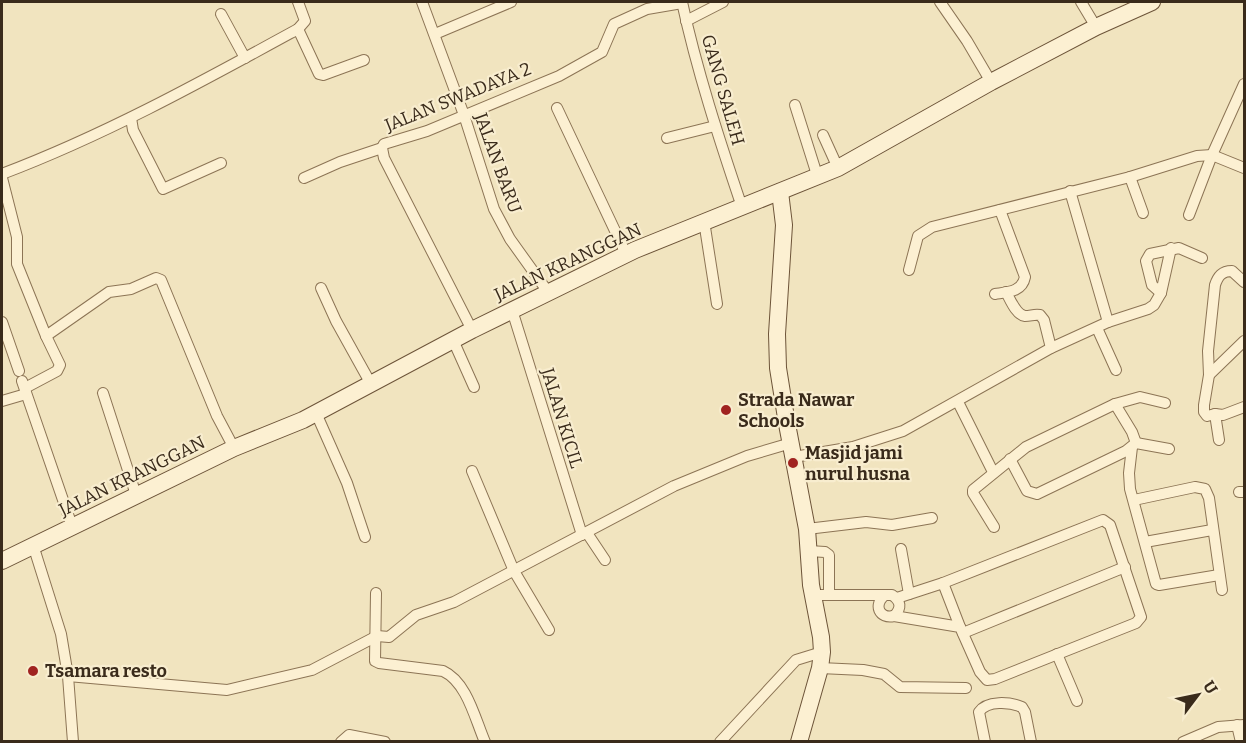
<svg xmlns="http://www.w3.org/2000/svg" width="1246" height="743" viewBox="0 0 1246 743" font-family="Bitter,serif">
	<rect width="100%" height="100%" fill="#f1e4bf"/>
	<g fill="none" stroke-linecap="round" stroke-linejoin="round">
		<g stroke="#8c7455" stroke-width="12">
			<g id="street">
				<polyline points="422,2 464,115 494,209 510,239 548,292"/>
				<path d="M 682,2 C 697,71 719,139 742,207"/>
				<polyline points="940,2 967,41 991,82"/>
				<polyline points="1081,2 1096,27"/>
				<polyline points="221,14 245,58"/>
				<polyline points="686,21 723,2"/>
				<polyline points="298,29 319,74 323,75 364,60"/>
				<polyline points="435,34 511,2"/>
				<polyline points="795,105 818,178"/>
				<polyline points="557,108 626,254"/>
				<polyline points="131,118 133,130 163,189 221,163"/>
				<polyline points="823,135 838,168"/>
				<polyline points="667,138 715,126"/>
				<path d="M 2,174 C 105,135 201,82 298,29 L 305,21 L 298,2"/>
				<polyline points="1130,177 1143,213"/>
				<polyline points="2,178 17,237 17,264 46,336 60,365 57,371 25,388"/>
				<polyline points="304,178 340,162 382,148"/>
				<polyline points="1070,191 1108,322"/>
				<polyline points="1189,215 1212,155 1244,84"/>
				<polyline points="704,221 717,304"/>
				<polyline points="909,270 918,236 932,227 1130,177 1197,156 1212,155 1244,168"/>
				<polyline points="321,288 336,321 371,384"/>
				<path d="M 1006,292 C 1010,299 1016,315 1025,316 C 1031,316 1034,314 1040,315 L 1044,320 L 1051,348"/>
				<polyline points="1161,293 1152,285 1146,261 1150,254 1179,248 1202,258"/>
				<path d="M 995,294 C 1008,292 1022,292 1025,277 L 1000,210"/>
				<polyline points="512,310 582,535"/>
				<polyline points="2,322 19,371"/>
				<polyline points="1097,328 1116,370"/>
				<polyline points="472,330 384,158 382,148 384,144 427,131 559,76 602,52 614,24 647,9 682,3"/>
				<polyline points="46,336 109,292 131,289 156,278 161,280 217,416 234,448"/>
				<polyline points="453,340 474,387"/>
				<polyline points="1209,375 1244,341"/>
				<polyline points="22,381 72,526"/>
				<polyline points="103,393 136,495"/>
				<polyline points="2,401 26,394"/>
				<polyline points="958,402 993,472"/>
				<polyline points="1115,404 1132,432 1136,443"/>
				<polyline points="316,413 347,483 365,537"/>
				<path d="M 1215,414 L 1207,416 L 1204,412 L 1204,405 L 1209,375 L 1208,351 L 1215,285 C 1218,276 1222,271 1232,271 L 1244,282"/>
				<polyline points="1219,440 1215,414 1223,415 1244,407"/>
				<polyline points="1132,447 1129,473 1130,489 1156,584 1159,585 1219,575"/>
				<polyline points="794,457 853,447 903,431 1051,348 1108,322 1148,309 1154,305 1161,293 1171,248"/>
				<polyline points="1010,459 1027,491 1037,494 1126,451 1136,443 1169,449"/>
				<polyline points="472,471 514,571 549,630"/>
				<polyline points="1239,492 1244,492"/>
				<polyline points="1134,500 1195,487 1205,489 1209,498 1222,590"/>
				<polyline points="994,527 973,493 973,490 1026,447 1115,404 1140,397 1165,403"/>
				<polyline points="807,529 866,522 892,525 932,518"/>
				<polyline points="587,533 605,560"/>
				<polyline points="1145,542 1212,530"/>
				<polyline points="33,545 61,634 68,676 73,742"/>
				<polyline points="901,549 909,594"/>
				<polyline points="809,551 825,552 829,555 829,595"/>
				<polyline points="943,583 960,627"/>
				<path d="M 376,593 L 375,661 L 379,663 L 443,671 C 467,682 475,719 485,742"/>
				<path d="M 812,595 L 892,595 C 901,601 902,608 894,616"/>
				<path d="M 885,595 C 873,605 879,619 894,616 L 960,627 L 980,672 L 987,680 L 995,679 L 1136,623 L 1141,617 L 1110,525 L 1103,520 L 943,583 L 897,598"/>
				<polyline points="963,633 1125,567"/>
				<polyline points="1057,654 1077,701"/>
				<polyline points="820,668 863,670 884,674 900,687 966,688"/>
				<polyline points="68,676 227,690 312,670 377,636 389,637 416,615 454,602 674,486 747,456 791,443"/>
				<polyline points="1237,725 1241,742"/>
				<polyline points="341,742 349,735 385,742"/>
				<polyline points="720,742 796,660 822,652"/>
				<path d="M 985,742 L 979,712 C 987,700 1010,702 1022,707 L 1025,712 L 1031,742"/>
				<polyline points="1183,742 1218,727 1244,725"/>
			</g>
		</g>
		<g stroke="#6d5439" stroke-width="18">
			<g id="secondary">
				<polyline points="780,192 784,225 777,334 778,368 787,424 807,529 811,585 821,637 822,652 820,668 799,742"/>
				<polyline points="2,561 234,448 303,420 472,330 635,250 838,168 991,82 1096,27 1152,2"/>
			</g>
		</g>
		<use href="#street" stroke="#fcf0d2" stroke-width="10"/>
		<use href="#secondary" stroke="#fcf0d2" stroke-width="16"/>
	</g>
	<g fill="#a02320" stroke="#f8edcf" stroke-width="2">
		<circle cx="726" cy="410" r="6"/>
		<circle cx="793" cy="463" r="6"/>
		<circle cx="33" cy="671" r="6"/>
	</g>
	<g text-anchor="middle" stroke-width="4.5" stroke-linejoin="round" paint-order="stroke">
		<g font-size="18" fill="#3a2b1b" stroke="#f8edcf">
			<text transform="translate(723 90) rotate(74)" y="6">GANG SALEH</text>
			<text transform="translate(458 97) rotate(-22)" y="6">JALAN SWADAYA 2</text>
			<text transform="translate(498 163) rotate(70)" y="6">JALAN BARU</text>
			<text transform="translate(568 262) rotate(-25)" y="6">JALAN KRANGGAN</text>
			<text transform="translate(562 418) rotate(73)" y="6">JALAN KICIL</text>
			<text transform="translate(132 476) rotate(-26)" y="6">JALAN KRANGGAN</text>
		</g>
		<g font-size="18" font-weight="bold" fill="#3a2b1b" stroke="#f8edcf" text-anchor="start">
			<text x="738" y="406">Strada Nawar<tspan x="738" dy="21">Schools</tspan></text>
			<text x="805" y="459">Masjid jami<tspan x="805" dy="21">nurul husna</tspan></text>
			<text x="45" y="677">Tsamara resto</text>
		</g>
	</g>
	<rect width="1246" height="743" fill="none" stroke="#3a2b1b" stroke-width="6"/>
	<g transform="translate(1198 695) rotate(58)" stroke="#f8edcf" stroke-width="4.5" paint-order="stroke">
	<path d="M0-4.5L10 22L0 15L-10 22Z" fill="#3a2b1b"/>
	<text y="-9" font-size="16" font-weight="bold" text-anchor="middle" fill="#3a2b1b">U</text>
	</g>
</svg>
